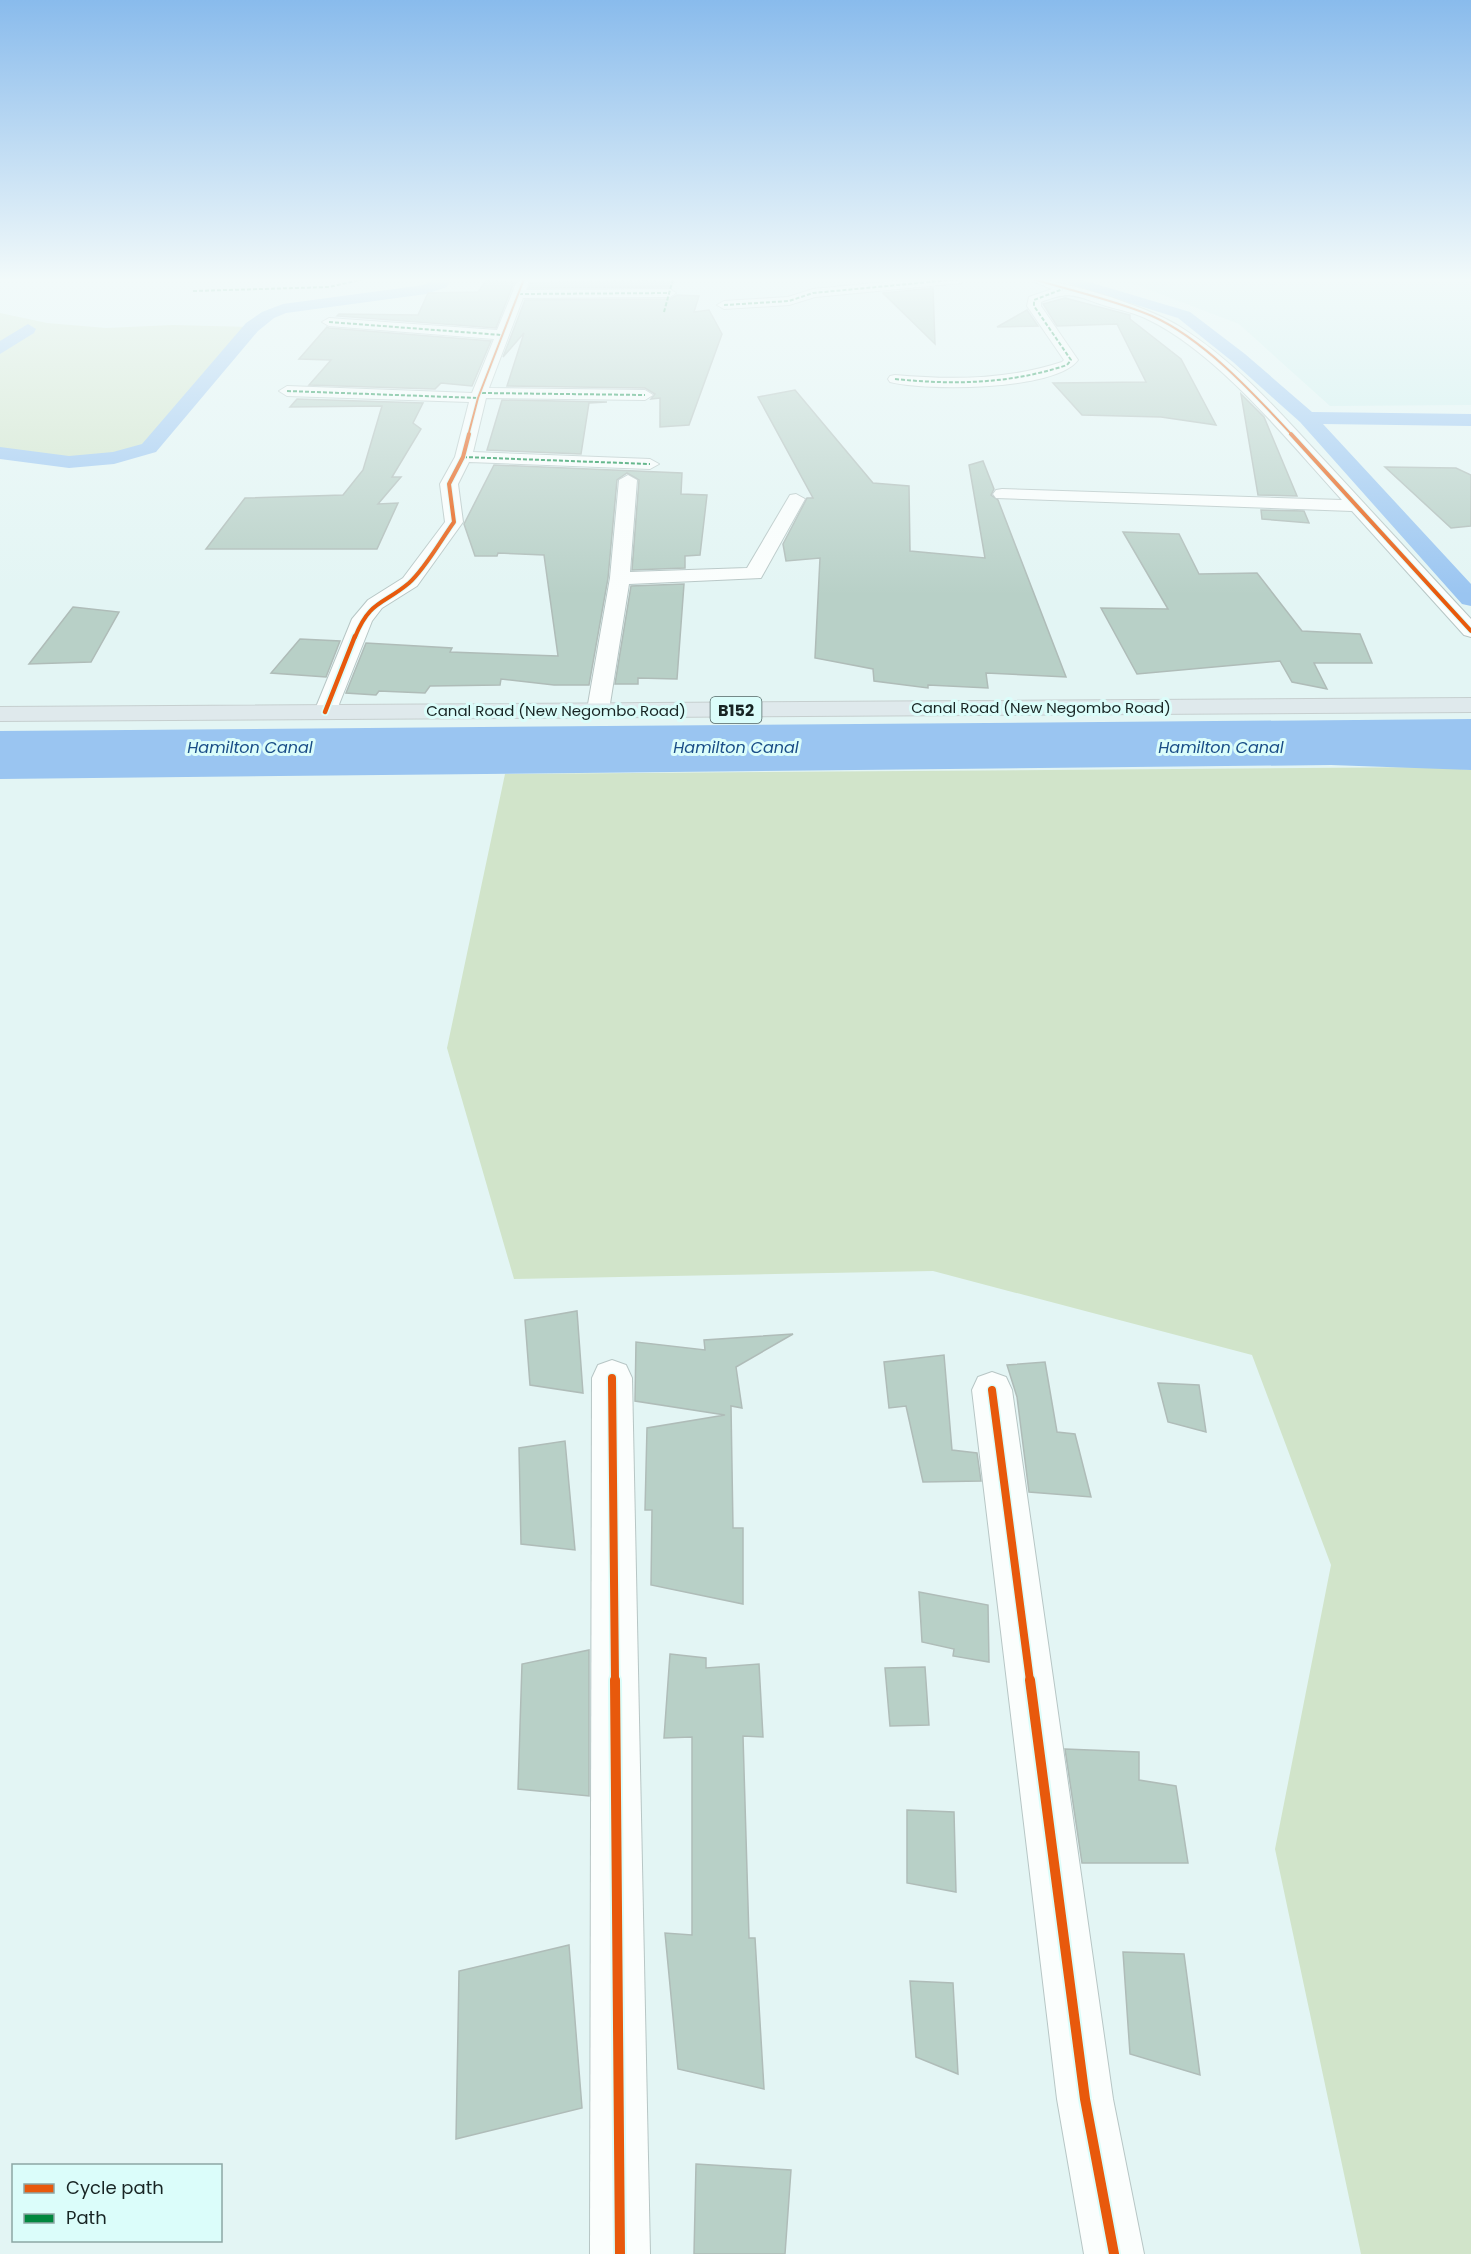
<svg xmlns="http://www.w3.org/2000/svg" width="1471" height="2254" viewBox="0 0 1471 2254" font-family="Poppins,sans-serif">
	<rect width="100%" height="100%" fill="#e3f5f4"/>
	<polygon fill="#d0f0ee" points="1121,279 1471,279 1471,405 1330,406 1239,324"/>
	<g fill="#d1e4ca">
		<polygon points="0,313 47,323 106,328 173,325 252,327 149,448 114,458 69,462 0,453"/>
		<polygon points="1437,767 1471,770 1471,2254 1361,2254 1275,1849 1331,1565 1252,1355 933,1271 514,1279 447,1048 505,774"/>
	</g>
	<polygon fill="#9ac5f1" points="1471,719 1471,770 1331,765 0,779 0,731"/>
	<g fill="none" stroke-linecap="round" stroke-linejoin="round">
		<g fill="#9ac5f1" fill-rule="evenodd">
			<polygon points="435,279 451,279 447,287 426,294 286,313 274,318 258,331 156,452 114,464 69,468 0,459 0,447 69,456 113,452 142,444 246,323 262,312 283,304 424,285"/>
			<polygon points="1054,279 1079,279 1190,312 1245,354 1312,412 1471,414 1471,426 1323,424 1471,584 1471,606 1462,604 1300,422 1233,362 1178,318"/>
			<polygon points="28,324 36,329 34,333 0,354 0,341"/>
		</g>
	</g>
	<g fill="#b8d0c7" stroke="#afbcb8" stroke-width="1.5">
		<polygon points="486,281 514,282 496,328 337,316 339,314 418,315 428,293 478,292"/>
		<polygon points="648,281 675,282 670,287 529,288 531,283 538,282"/>
		<polygon points="933,288 935,344 883,293"/>
		<polygon points="677,295 699,296 694,312 709,310 722,334 689,425 660,427 660,398 651,399 655,394 645,388 507,386 524,333 503,357 525,300 670,299"/>
		<polygon points="1065,298 1130,315 1130,319 1181,359 1216,425 1161,417 1082,415 1053,383 1146,382 1117,324 1057,326 1043,304"/>
		<polygon points="1027,310 1038,326 997,327"/>
		<polygon points="327,327 329,328 491,341 472,386 441,383 435,389 309,385 331,360 299,359"/>
		<polygon points="795,390 873,483 909,486 910,551 985,558 969,465 983,461 994,489 991,495 998,500 1066,677 986,673 988,688 928,685 928,688 874,681 873,669 815,658 820,558 786,561 783,544 807,498 813,498 758,397"/>
		<polygon points="1241,394 1264,417 1297,496 1258,495"/>
		<polygon points="297,399 423,403 413,423 421,429 392,477 401,477 378,504 398,503 377,549 206,549 245,498 343,495 363,470 382,406 290,407"/>
		<polygon points="502,400 607,402 589,403 581,454 487,450"/>
		<polygon points="494,465 682,473 681,494 707,495 700,555 685,556 685,568 632,570 639,480 627,473 617,480 608,578 589,685 554,685 501,679 500,685 430,686 425,693 379,691 376,695 346,693 366,643 452,648 450,652 558,656 544,555 498,553 497,556 475,556 464,524"/>
		<polygon points="1385,467 1456,468 1471,475 1471,526 1451,528"/>
		<polygon points="1261,510 1304,511 1309,523 1262,519"/>
		<polygon points="1123,532 1179,534 1199,574 1257,573 1302,631 1360,634 1372,663 1314,663 1327,689 1292,682 1280,661 1137,674 1101,608 1168,609"/>
		<polygon points="684,584 677,679 638,678 638,684 615,684 631,586"/>
		<polygon points="73,607 119,612 91,662 29,664"/>
		<polygon points="300,639 340,641 326,677 271,673"/>
		<polygon points="577,1311 583,1393 530,1385 525,1320"/>
		<polygon points="793,1334 736,1367 742,1408 731,1406 733,1528 743,1528 743,1604 651,1585 652,1510 645,1510 647,1428 725,1415 635,1401 636,1342 705,1350 704,1340"/>
		<polygon points="944,1355 952,1450 977,1453 981,1481 923,1482 906,1406 889,1408 884,1362"/>
		<polygon points="1045,1362 1057,1432 1075,1434 1091,1497 1029,1492 1017,1397 1007,1365"/>
		<polygon points="1158,1383 1199,1385 1206,1432 1168,1422"/>
		<polygon points="565,1441 575,1550 521,1544 519,1448"/>
		<polygon points="919,1592 988,1605 989,1662 953,1656 954,1649 922,1642"/>
		<polygon points="589,1650 589,1796 518,1789 522,1664"/>
		<polygon points="670,1654 706,1658 706,1668 759,1664 763,1737 743,1736 749,1938 755,1938 764,2089 678,2069 665,1933 692,1935 692,1737 664,1738"/>
		<polygon points="925,1667 929,1725 890,1726 885,1668"/>
		<polygon points="1065,1749 1139,1752 1139,1780 1176,1786 1188,1863 1082,1863"/>
		<polygon points="907,1810 954,1812 956,1892 907,1883"/>
		<polygon points="569,1945 582,2108 456,2139 459,1971"/>
		<polygon points="1123,1952 1184,1954 1200,2075 1130,2054"/>
		<polygon points="910,1981 953,1983 958,2074 916,2057"/>
		<polygon points="696,2164 791,2170 785,2254 694,2254"/>
	</g>
	<g fill="none" stroke-linecap="round" stroke-linejoin="round">
		<g stroke="#b7c6c5" stroke-width="2">
			<g id="minor">
				<polygon points="518,279 530,279 526,290 670,289 676,293 670,297 523,298 489,388 645,390 653,395 645,400 486,398 473,452 650,459 659,464 650,469 469,462 458,484 463,522 417,586 382,608 372,621 336,712 333,717 317,717 314,712 352,619 368,600 403,578 445,522 440,484 455,457 469,402 287,396 279,391 287,386 472,393 494,339 329,326 322,322 329,318 497,330"/>
				<polygon points="916,279 967,279 961,283 815,297 789,305 724,309 717,305 724,301 788,297 813,289"/>
				<path d="M 1027,279 C 1063,279 1152,308 1182,328 C 1237,363 1281,414 1325,461 C 1374,514 1422,566 1471,619 L 1471,637 L 1464,635 L 1352,511 L 996,498 L 993,494 L 996,490 L 1002,489 L 1342,500 C 1289,442 1219,354 1149,320 C 1136,313 1120,310 1106,306 C 1074,296 1072,290 1041,302 L 1041,306 L 1078,360 C 1056,391 925,391 890,382 L 888,379 L 890,376 L 895,375 C 952,380 1007,380 1062,362 L 1064,360 L 1027,306 L 1029,297 L 1052,289 Z"/>
				<polygon points="628,475 637,480 630,572 747,568 790,495 796,494 805,499 761,578 629,584 609,710 606,715 590,715 587,710 610,578 619,480"/>
				<polygon points="612,1360 626,1365 632,1378 650,2254 590,2254 592,1378 598,1365"/>
				<polygon points="992,1372 1006,1377 1012,1390 1113,2099 1144,2254 1084,2254 1057,2099 972,1390 978,1377"/>
			</g>
		</g>
		<g stroke="#c6cfcf" stroke-width="2">
			<polygon id="major" points="1471,698 1471,712 0,721 0,707"/>
		</g>
		<use href="#minor" fill="#fbfefd" fill-rule="evenodd"/>
		<use href="#major" fill="#dfe9ec" fill-rule="evenodd"/>
		<g stroke="#00873e" stroke-width="2" stroke-dasharray="4 2" stroke-linecap="butt">
			<polyline points="193,291 329,287 364,279"/>
			<polyline points="519,294 670,293"/>
			<polyline points="724,305 789,301 813,293 961,279"/>
			<polyline points="664,312 673,279"/>
			<polyline points="329,322 502,335"/>
			<path d="M 895,379 C 954,385 1010,384 1067,365 L 1071,360 L 1034,306 L 1034,300 L 1063,289"/>
			<polyline points="287,391 478,398"/>
			<polyline points="482,393 645,395"/>
			<polyline points="463,457 650,464"/>
		</g>
		<g stroke="#dbfdfa" stroke-width="4">
			<g id="cycleway-far4">
				<path d="M 1033,279 C 1072,291 1115,300 1152,316 C 1204,339 1255,395 1293,436"/>
				<polyline points="468,436 478,398 524,279"/>
			</g>
		</g>
		<g stroke="#dbfdfa" stroke-width="6">
			<g id="cycleway-far3">
				<polyline points="1291,434 1471,631"/>
				<path d="M 355,637 C 370,600 383,605 409,583 C 425,569 441,540 454,522 L 449,484 L 463,457 L 469,434"/>
			</g>
		</g>
		<g stroke="#dbfdfa" stroke-width="8">
			<polyline id="cycleway-far2" points="325,712 355,636"/>
		</g>
		<g stroke="#dbfdfa" stroke-width="11">
			<g id="cycleway-far1">
				<polyline points="612,1378 615,1681"/>
				<polyline points="992,1390 1030,1681"/>
			</g>
		</g>
		<g stroke="#dbfdfa" stroke-width="14">
			<g id="cycleway">
				<polyline points="615,1680 620,2254"/>
				<polyline points="1030,1680 1085,2099 1114,2254"/>
			</g>
		</g>
		<use href="#cycleway-far4" stroke="#e8590c" stroke-width="2"/>
		<use href="#cycleway-far3" stroke="#e8590c" stroke-width="4"/>
		<use href="#cycleway-far2" stroke="#e8590c" stroke-width="4.5"/>
		<use href="#cycleway-far1" stroke="#e8590c" stroke-width="8"/>
		<use href="#cycleway" stroke="#e8590c" stroke-width="10"/>
	</g>
	<linearGradient id="sky" x2="0" y2="1"><stop stop-color="#89bbec"/><stop offset="0.47" stop-color="#f2fafa"/><stop offset="1" stop-color="#f2fafa" stop-opacity="0"/></linearGradient>
	<rect width="1471" height="595" fill="url(#sky)"/>
	<g text-anchor="middle" stroke-width="6" stroke-linejoin="round" paint-order="stroke">
		<g font-size="15" fill="#182524" stroke="#dbfdfa">
			<text x="1041" y="713">Canal Road (New Negombo Road)</text>
			<text x="556" y="716">Canal Road (New Negombo Road)</text>
		</g>
		<rect fill="#dbfdfa" stroke="#526664" stroke-width="1.5" x="710.5" y="697" width="51" height="26" rx="4.5"/>
		<g font-size="16" font-weight="bold" fill="#182524">
			<text x="736" y="716">B152</text>
		</g>
		<g font-size="16" font-style="italic" fill="#194d87" stroke="#dbfdfa">
			<text x="250" y="753">Hamilton Canal</text>
			<text x="736" y="753">Hamilton Canal</text>
			<text x="1221" y="753">Hamilton Canal</text>
		</g>
	</g>
	<rect x="12" y="2164" width="210" height="78" fill="#dbfdfa" stroke="#8da7a4" stroke-width="1.5"/>
	<rect x="24" y="2184" width="30" height="9" fill="#e8590c" stroke="#8da7a4" stroke-width="1.5"/>
	<text x="66" y="2194" font-size="18" fill="#182524">Cycle path</text>
	<rect x="24" y="2214" width="30" height="9" fill="#00873e" stroke="#8da7a4" stroke-width="1.5"/>
	<text x="66" y="2224" font-size="18" fill="#182524">Path</text>
</svg>
